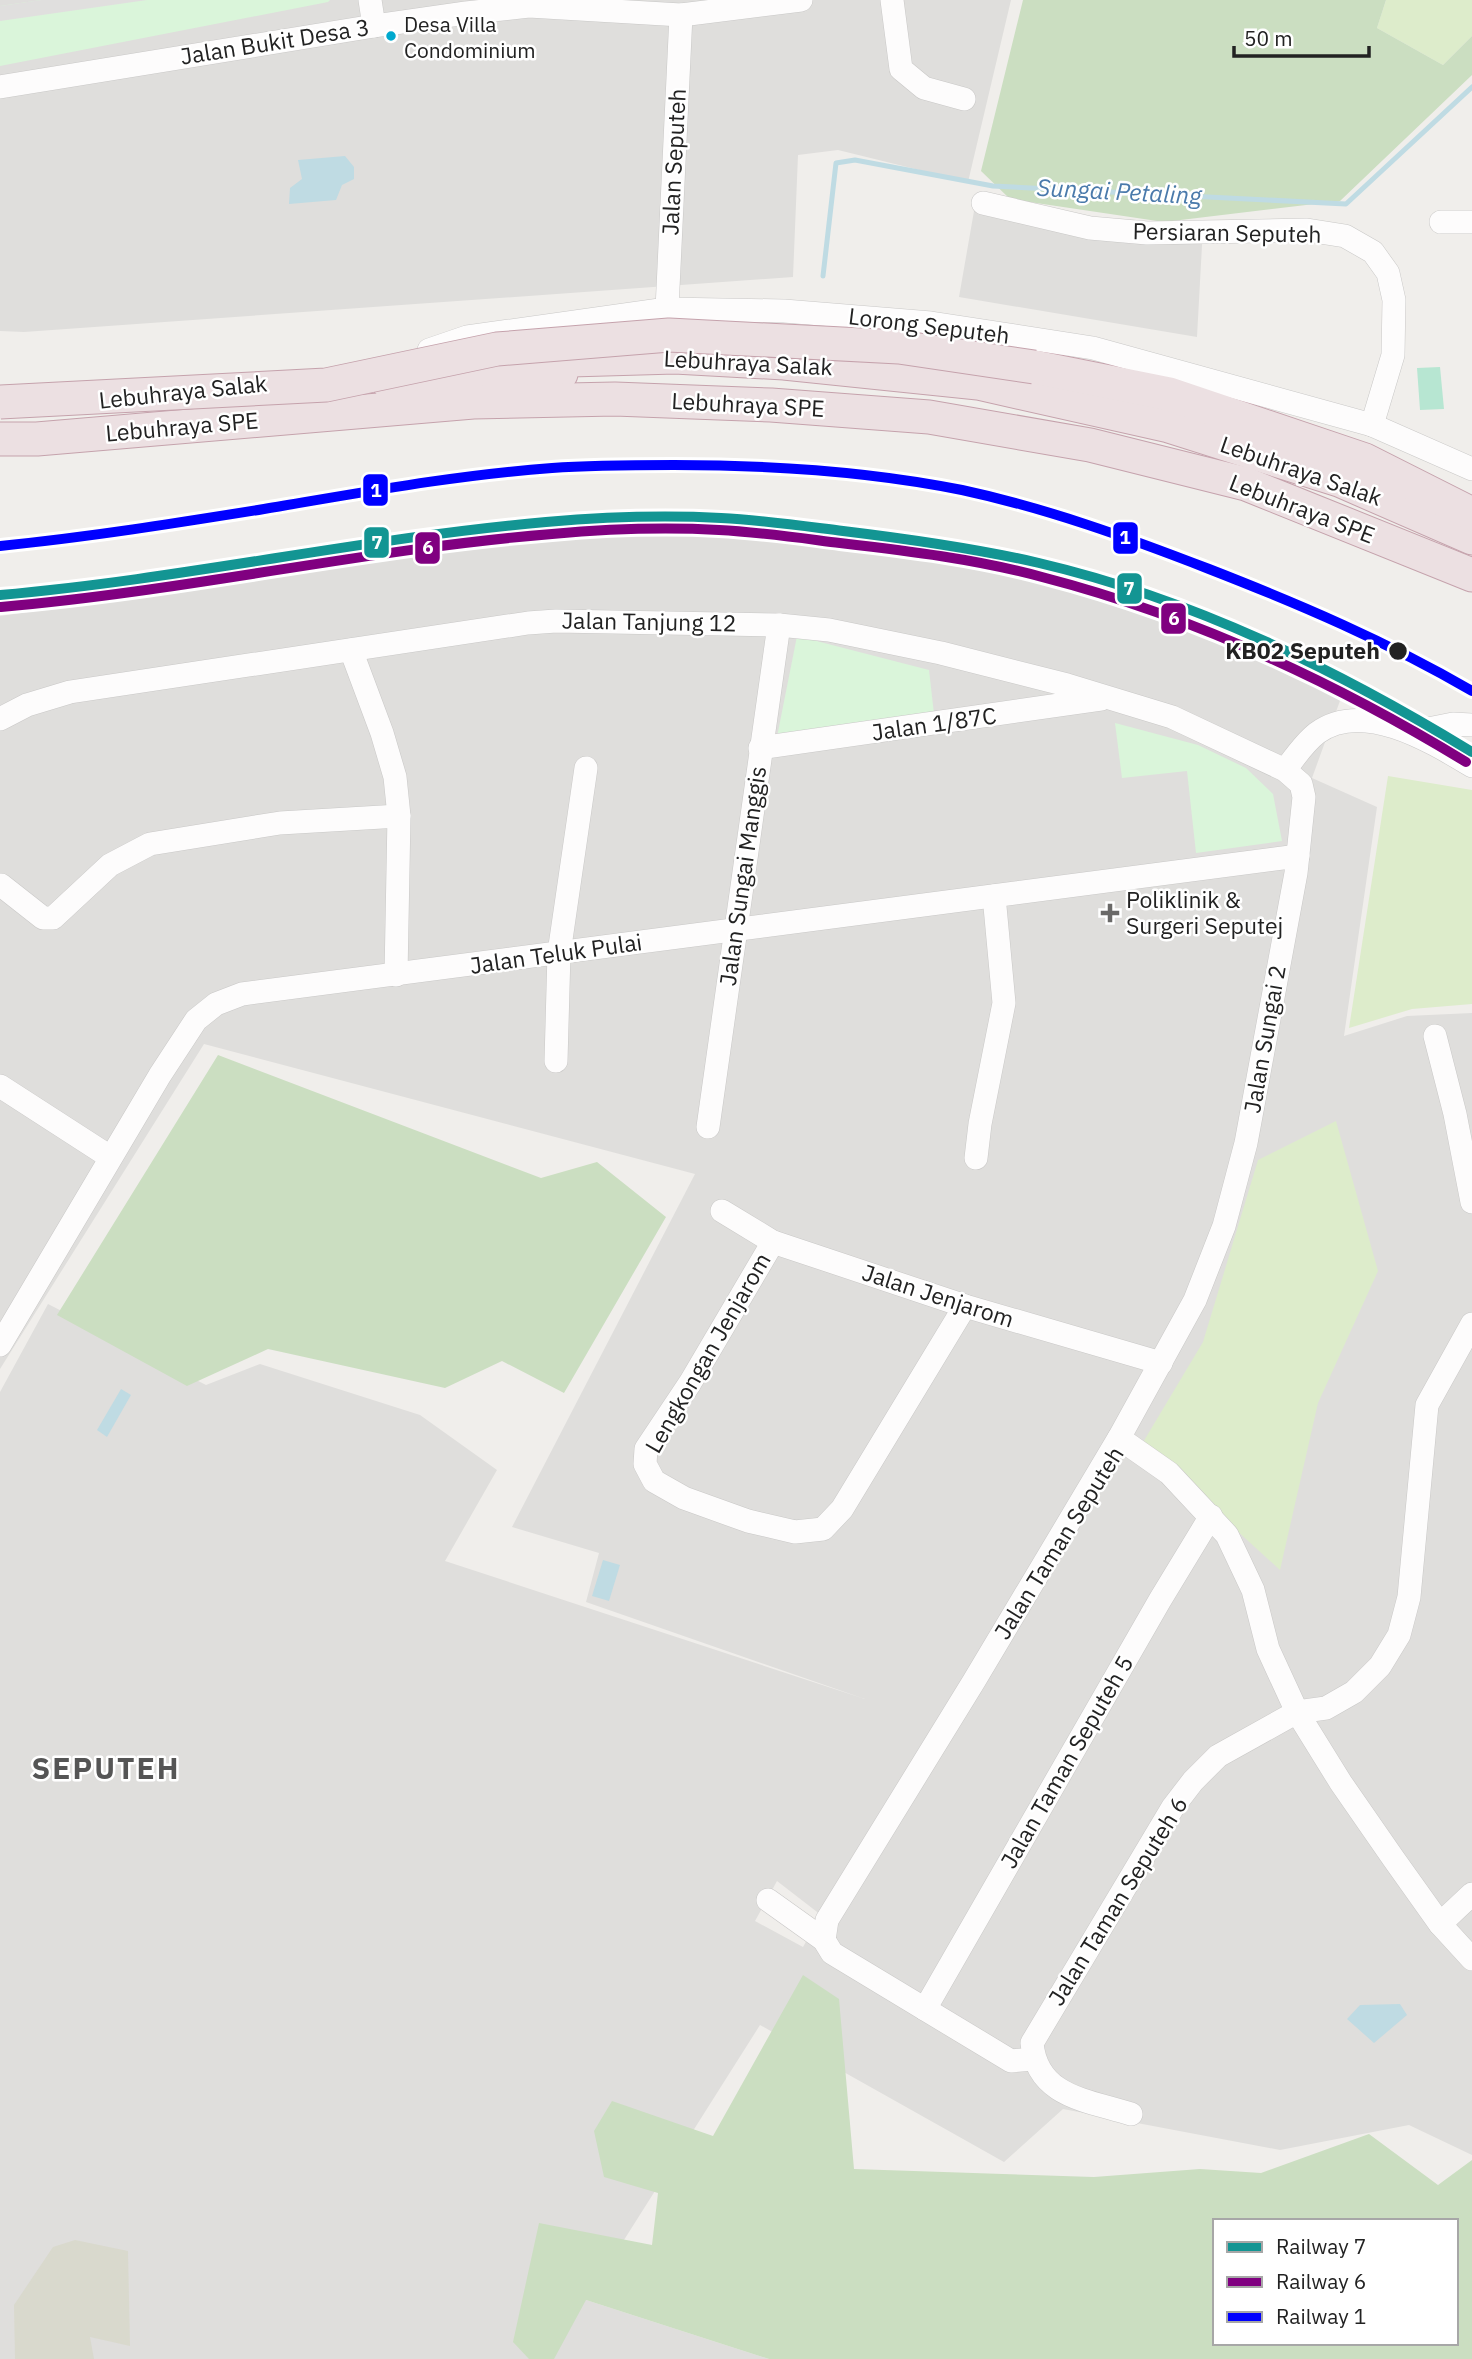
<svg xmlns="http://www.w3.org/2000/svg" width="1472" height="2359" viewBox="0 0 1472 2359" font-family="'IBM Plex Sans',sans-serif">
	<rect width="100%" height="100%" fill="#f0eeeb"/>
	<g fill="#dfdedc" fill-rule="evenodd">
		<polygon points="0,0 1011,0 968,182 838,150 798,155 793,277 24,332 0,331"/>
		<polygon points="977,194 1101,222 1203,227 1197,337 959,297"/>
		<path d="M 563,530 L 762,534 L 953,558 L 1210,632 L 1341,698 L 1312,778 L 1377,807 L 1344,1036 L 1407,1016 L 1472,1013 L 1472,2155 L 1409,2125 L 1280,2150 L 1063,2109 L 1004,2162 L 760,2025 L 586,2300 L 769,2359 L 0,2359 L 0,1392 L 48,1304 L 206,1385 L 260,1364 L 420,1415 L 497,1470 L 445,1561 L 865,1699 L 586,1602 L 599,1553 L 512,1527 L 695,1174 L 204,1044 L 0,1369 L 0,616 L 317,571 ZM 777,1881 L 821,1915 L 803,1947 L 755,1921 Z"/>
	</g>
	<polygon fill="#d9d9cd" points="75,2240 128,2251 130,2346 90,2337 94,2359 15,2359 14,2305 53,2247"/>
	<g fill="#ddeccb">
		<polygon points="1386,0 1472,0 1472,36 1443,65 1377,28"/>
		<polygon points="1388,776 1472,790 1472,1004 1412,1009 1349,1028"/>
		<polygon points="1336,1121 1378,1271 1318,1403 1280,1570 1142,1444 1203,1342 1258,1160"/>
	</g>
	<g fill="#cbdec1" fill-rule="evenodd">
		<polygon points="1023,0 1386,0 1377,28 1443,65 1472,36 1472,75 1340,201 1164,222 1010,199 981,171"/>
		<polygon points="218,1055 541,1178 597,1162 666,1217 564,1393 502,1361 445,1388 268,1349 187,1386 57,1315"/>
		<path d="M 803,1975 L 839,1999 L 854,2169 L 1094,2177 L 1200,2169 L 1261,2173 L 1369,2134 L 1438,2185 L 1472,2160 L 1472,2359 L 769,2359 L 586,2300 L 554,2359 L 529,2359 L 513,2342 L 539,2223 L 652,2245 L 658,2193 L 604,2177 L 594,2131 L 612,2101 L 713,2136 ZM 1215,2221 L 1456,2221 L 1456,2343 L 1215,2343 Z"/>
	</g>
	<g fill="#daf5da">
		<polygon points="41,0 330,0 328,2 0,66 0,6"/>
		<polygon points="797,636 929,670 934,714 776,742"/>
		<polygon points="1115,723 1198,745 1246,768 1273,794 1282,841 1196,853 1187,771 1122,778"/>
	</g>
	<polygon fill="#b7e6d2" points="1440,367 1444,409 1420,410 1417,368"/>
	<polygon fill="#e0dfde" points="41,0 147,0 0,21 0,6"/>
	<g fill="#bfdbe3">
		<polygon points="345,156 354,167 354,179 342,185 336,200 289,204 290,188 302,179 298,160"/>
		<polygon points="121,1389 131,1395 107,1437 97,1430"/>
		<polygon points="603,1560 620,1565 609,1601 592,1596"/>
		<polygon points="1400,2004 1407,2015 1374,2043 1347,2019 1360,2005"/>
	</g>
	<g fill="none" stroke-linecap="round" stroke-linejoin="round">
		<polyline stroke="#bfdbe3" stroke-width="5" points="823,276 836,163 855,160 993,186 1346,204 1472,87"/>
		<g stroke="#c9c8c7" stroke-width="24">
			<g id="minor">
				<polyline points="370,0 374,26"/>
				<polyline points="892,0 901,69 924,88 964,99"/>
				<polyline points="0,87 374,26 466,13 529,6 681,15 801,0"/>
				<polyline points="983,203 1090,228 1147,233 1307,230 1345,236 1373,252 1388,273 1394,300 1393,355 1372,425"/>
				<polyline points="1441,222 1472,222"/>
				<polyline points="667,309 681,15"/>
				<polyline points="429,350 467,337 667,309 784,311 931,323 1093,348 1372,425 1472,469"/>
				<polyline points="351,650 382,733 395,777 399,816 396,975"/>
				<polyline points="0,719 27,705 70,692 528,623 556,621 779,625 829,630 941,653 1067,685 1172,717 1285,770 1301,784 1304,797 1296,873 1246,1143 1224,1226 1195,1300 1119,1438 974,1681 827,1920 824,1940"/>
				<polyline points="1413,732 1453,724 1472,725"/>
				<polyline points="760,748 1101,699"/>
				<path d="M 1285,770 C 1295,757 1304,743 1317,733 C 1363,699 1432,742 1472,766"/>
				<polyline points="1,885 43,918 53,918 110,865 150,844 280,823 399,816"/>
				<polyline points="1435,1036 1455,1114 1472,1202"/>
				<polyline points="556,1061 559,953 586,768"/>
				<polyline points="0,1086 110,1157"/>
				<polyline points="708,1127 779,625"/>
				<polyline points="976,1158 980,1124 1004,1003 994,896"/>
				<polyline points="722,1211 773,1242 965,1306 1161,1363"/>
				<polyline points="773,1242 690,1383 646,1449 645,1464 654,1481 684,1498 748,1521 795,1532 823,1529 842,1509 965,1306"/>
				<polyline points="0,1345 160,1075 196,1020 216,1004 242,994 1298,856"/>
				<polyline points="1119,1438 1169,1473 1227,1535 1253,1590 1268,1649 1297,1712 1341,1783 1393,1858 1440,1924 1472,1959"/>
				<polyline points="768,1900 824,1940 832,1953 1011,2061 1033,2059"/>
				<polyline points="1440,1924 1472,1894"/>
				<polyline points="925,2009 1160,1600 1211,1516"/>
				<path d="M 1131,2114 C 1087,2100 1037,2097 1032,2043 L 1173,1807 L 1193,1781 L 1218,1756 L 1297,1712 L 1326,1708 L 1354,1692 L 1380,1666 L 1399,1635 L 1409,1597 L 1427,1405 L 1472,1324"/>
			</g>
		</g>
		<g stroke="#c5a2ac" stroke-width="35">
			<g id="highway">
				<polyline points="536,361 675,357 784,363 978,383 1169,426 1339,480 1472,538"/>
				<polyline points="1034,367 1169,394 1365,460 1472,514"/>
				<polyline points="388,382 561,374"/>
				<polyline points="0,439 37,439 473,402 615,399 771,405 929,417 1090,445 1246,484 1472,575"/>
			</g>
		</g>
		<use href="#minor" stroke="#fdfcfc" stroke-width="23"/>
		<use href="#highway" stroke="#ece0e2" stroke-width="33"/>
		<g stroke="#c5a2ac" stroke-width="35" stroke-linecap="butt">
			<polyline id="highway-bridge" points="0,402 326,385 497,349 669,335 899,347 1034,367"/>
		</g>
		<use href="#highway-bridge" stroke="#ece0e2" stroke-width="33"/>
		<g stroke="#fff" stroke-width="16">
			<path id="rail-1" d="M 0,595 C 183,579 363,538 546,522 C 604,517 663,515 721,518 C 762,520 803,526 843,531 C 909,539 974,548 1039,563 C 1193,599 1338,670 1472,752"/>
		</g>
		<g stroke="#fff" stroke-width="16">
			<path id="rail-2" d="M 1,607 C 186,591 367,549 552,534 C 607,529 663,527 719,530 C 759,532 800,538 840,543 C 908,551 976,559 1042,577 C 1193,616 1333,681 1466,762"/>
		</g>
		<g stroke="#fff" stroke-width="16">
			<path id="rail-3" d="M 0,546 C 89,537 177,523 264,509 C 360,493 455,475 552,468 C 592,465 633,465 674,465 C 770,465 868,471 962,490 C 1046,508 1129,538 1209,569 C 1299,604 1388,642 1472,691"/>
		</g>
		<use href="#rail-1" stroke="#139593" stroke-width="10"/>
		<use href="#rail-2" stroke="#800080" stroke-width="10"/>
		<use href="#rail-3" stroke="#00f" stroke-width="10"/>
	</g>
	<circle fill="#00a9ce" stroke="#fff" stroke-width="2.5" cx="391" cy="36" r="6"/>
	<circle fill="#222" stroke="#fff" stroke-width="2.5" cx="1398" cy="651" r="10"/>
	<path fill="#6a6968" stroke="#fff" stroke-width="2.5" d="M1106.5 902.5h7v7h7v7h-7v7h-7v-7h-7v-7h7z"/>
	<g text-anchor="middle" stroke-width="5" stroke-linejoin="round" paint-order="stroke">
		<g font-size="21" fill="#222" stroke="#fff" text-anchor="start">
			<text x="404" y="32">Desa Villa<tspan x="404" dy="26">Condominium</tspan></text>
		</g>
		<g font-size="23" fill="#222" stroke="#fff">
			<text transform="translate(275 42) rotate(-9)" y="8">Jalan Bukit Desa 3</text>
			<text transform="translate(674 162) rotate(-87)" y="8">Jalan Seputeh</text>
			<text transform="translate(1227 233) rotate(1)" y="8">Persiaran Seputeh</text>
			<text transform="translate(929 326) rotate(7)" y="8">Lorong Seputeh</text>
			<text transform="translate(748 363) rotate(3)" y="8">Lebuhraya Salak</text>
			<text transform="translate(183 392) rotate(-6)" y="8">Lebuhraya Salak</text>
			<text transform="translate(748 405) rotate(3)" y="8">Lebuhraya SPE</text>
			<text transform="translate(182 427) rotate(-5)" y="8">Lebuhraya SPE</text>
			<text transform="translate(1301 471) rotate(19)" y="8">Lebuhraya Salak</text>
			<text transform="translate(1302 509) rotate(21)" y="8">Lebuhraya SPE</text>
			<text transform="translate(649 622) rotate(1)" y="8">Jalan Tanjung 12</text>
			<text transform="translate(934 724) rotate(-8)" y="8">Jalan 1/87C</text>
			<text transform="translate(743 876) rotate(-82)" y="8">Jalan Sungai Manggis</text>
			<text transform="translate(556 954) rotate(-8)" y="8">Jalan Teluk Pulai</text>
			<text transform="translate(1265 1039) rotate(-80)" y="8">Jalan Sungai 2</text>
			<text transform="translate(938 1296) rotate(18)" y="8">Jalan Jenjarom</text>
			<text transform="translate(708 1353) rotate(-60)" y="8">Lengkongan Jenjarom</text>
			<text transform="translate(1059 1543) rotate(-58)" y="8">Jalan Taman Seputeh</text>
			<text transform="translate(1067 1762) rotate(-60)" y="8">Jalan Taman Seputeh 5</text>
			<text transform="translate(1118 1901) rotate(-58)" y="8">Jalan Taman Seputeh 6</text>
		</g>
		<g font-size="23" font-weight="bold" fill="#222" stroke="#fff" text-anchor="end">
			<text x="1380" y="659">KB02 Seputeh</text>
		</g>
		<g font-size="23" fill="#222" stroke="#fff" text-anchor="start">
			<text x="1126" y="908">Poliklinik &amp;<tspan x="1126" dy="26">Surgeri Seputej</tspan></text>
		</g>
		<g font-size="24" font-style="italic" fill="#4a7aab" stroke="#fff">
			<text transform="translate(1119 192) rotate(3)" y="8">Sungai Petaling</text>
		</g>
		<g font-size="30" font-weight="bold" letter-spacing="2" fill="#555" stroke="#fff">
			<text x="106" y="1779">SEPUTEH</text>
		</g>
	</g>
	<g stroke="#fff" stroke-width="2.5">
		<rect x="362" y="473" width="27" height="34" rx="7" fill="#00f"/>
		<rect x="1112" y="521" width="27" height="34" rx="7" fill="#00f"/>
		<rect x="363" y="526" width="27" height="33" rx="7" fill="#139593"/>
		<rect x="414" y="531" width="27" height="34" rx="7" fill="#800080"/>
		<rect x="1116" y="572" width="27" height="33" rx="7" fill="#139593"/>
		<rect x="1160" y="602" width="27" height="33" rx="7" fill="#800080"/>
	</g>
	<g font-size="19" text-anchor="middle" font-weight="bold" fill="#fff">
		<text x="376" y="497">1</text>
		<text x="1125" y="544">1</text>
		<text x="377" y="549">7</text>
		<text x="428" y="554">6</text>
		<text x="1129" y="595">7</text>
		<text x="1174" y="625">6</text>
	</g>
	<rect x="1213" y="2219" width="245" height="126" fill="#ffffff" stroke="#a7a7a7" stroke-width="2"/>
	<rect x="1227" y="2242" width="35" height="10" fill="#139593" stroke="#a7a7a7" stroke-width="2"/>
	<text x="1276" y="2254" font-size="21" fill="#222222">Railway 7</text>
	<rect x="1227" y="2277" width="35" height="10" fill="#800080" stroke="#a7a7a7" stroke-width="2"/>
	<text x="1276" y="2289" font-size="21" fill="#222222">Railway 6</text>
	<rect x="1227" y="2312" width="35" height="10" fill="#0000ff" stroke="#a7a7a7" stroke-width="2"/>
	<text x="1276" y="2324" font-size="21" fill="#222222">Railway 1</text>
	<path d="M1234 46v10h135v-10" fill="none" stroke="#222222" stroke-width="3.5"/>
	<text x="1244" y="46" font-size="21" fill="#222222" stroke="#ffffff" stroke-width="5" paint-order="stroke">50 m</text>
</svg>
